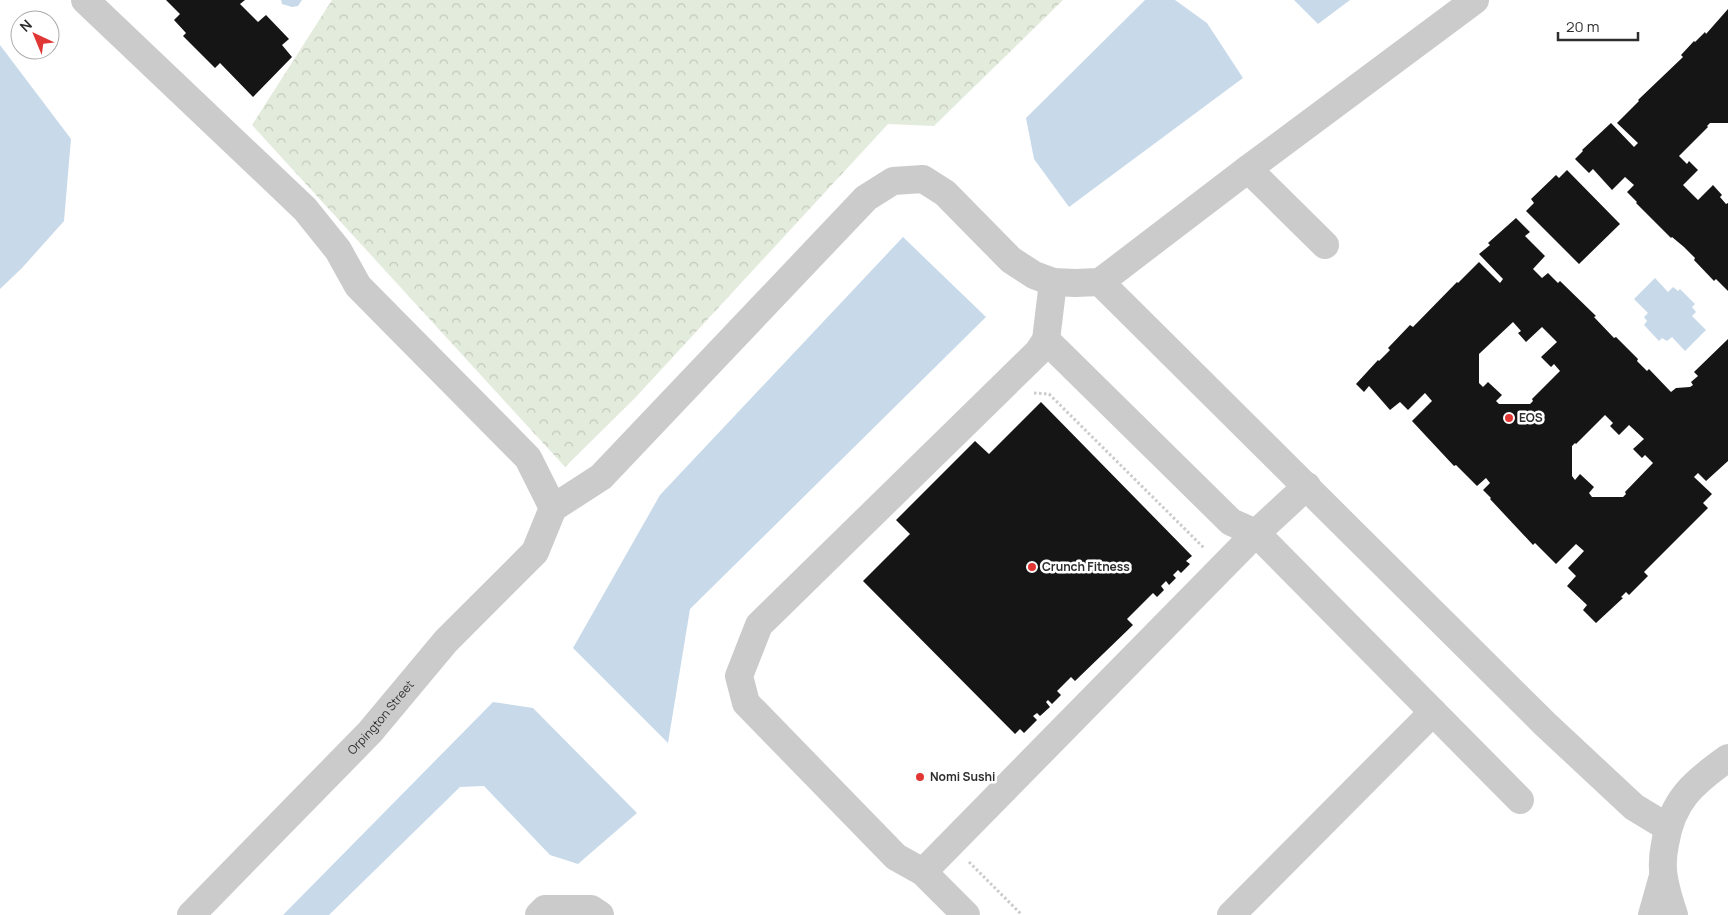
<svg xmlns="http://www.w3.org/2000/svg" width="1728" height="915" viewBox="0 0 1728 915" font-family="Manrope,sans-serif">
	<defs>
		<pattern id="forest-crowns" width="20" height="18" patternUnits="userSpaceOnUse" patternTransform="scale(1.25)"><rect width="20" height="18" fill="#e3ebdc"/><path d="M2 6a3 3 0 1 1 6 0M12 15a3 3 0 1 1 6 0" fill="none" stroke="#c3cabd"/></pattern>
	</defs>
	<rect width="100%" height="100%" fill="#fff"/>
	<polygon fill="url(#forest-crowns)" points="332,0 1063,0 934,126 888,124 635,398 565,467 252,125"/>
	<g fill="#c8daea">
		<polygon points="281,0 302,0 298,6 292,7 282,4"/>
		<polygon points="1145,0 1175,0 1207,23 1243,78 1069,207 1034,159 1026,118"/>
		<polygon points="1294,0 1350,0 1318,24"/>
		<polygon points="0,45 71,139 64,221 22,268 0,289"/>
		<polygon points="903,237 986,317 690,609 668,743 573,648 660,495"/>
		<polygon points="1655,278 1668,292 1673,287 1678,291 1680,289 1695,304 1692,307 1696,312 1692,316 1706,330 1685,351 1672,337 1667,341 1662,338 1659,341 1644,325 1647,321 1644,317 1648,313 1634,299"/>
		<polygon points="493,702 533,708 637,813 578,864 550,855 484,786 460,787 329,915 283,915"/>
	</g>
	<g fill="#151515" fill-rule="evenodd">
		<polygon points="166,0 245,0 240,4 258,22 266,15 289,39 282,45 292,57 253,97 220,63 215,68 183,36 186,33 174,20 180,14"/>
		<polygon points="1728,9 1728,123 1710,123 1707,126 1708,127 1679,156 1687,164 1689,161 1698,170 1683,185 1698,200 1713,185 1722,195 1720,197 1726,204 1728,203 1728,291 1716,279 1714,281 1694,260 1695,258 1684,247 1672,237 1671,238 1636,203 1637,202 1627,192 1634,185 1625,177 1612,190 1593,169 1589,173 1575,159 1583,151 1582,150 1611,123 1634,147 1638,143 1617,123 1639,101 1638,100 1683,57 1681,55 1694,41 1695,42 1705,32 1706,34"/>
		<polygon points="1567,170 1620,224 1579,264 1526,211 1534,203 1531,199 1556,175 1559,178"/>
		<path d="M 1516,218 L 1530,232 L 1525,236 L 1545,256 L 1533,269 L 1542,278 L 1548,273 L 1558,283 L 1560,281 L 1596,316 L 1594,317 L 1614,338 L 1616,337 L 1638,359 L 1637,361 L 1647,371 L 1649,369 L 1671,392 L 1676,388 L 1690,387 L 1693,385 L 1691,382 L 1698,376 L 1694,372 L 1728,339 L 1728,461 L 1706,481 L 1698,473 L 1694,477 L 1712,494 L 1703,503 L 1708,508 L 1644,572 L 1648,576 L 1629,595 L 1626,592 L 1621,597 L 1623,598 L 1596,623 L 1583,610 L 1587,605 L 1567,586 L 1576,576 L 1568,568 L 1584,551 L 1576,544 L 1556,564 L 1535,543 L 1533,545 L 1490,499 L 1491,498 L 1483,490 L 1490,483 L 1486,478 L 1477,486 L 1456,465 L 1454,466 L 1412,421 L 1432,401 L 1425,393 L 1408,410 L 1400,402 L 1390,410 L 1369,386 L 1364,392 L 1356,384 L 1378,360 L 1379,361 L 1390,350 L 1388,348 L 1410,325 L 1413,327 L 1457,282 L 1458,283 L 1479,262 L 1500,283 L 1503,279 L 1479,254 L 1490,245 L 1488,243 ZM 1513,322 L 1521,331 L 1518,333 L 1526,342 L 1542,327 L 1557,342 L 1541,357 L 1551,367 L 1554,364 L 1560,371 L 1532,399 L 1533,401 L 1530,404 L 1499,404 L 1496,401 L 1502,395 L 1488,382 L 1483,387 L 1479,383 L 1479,354 ZM 1605,415 L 1613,423 L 1610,426 L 1619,435 L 1629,425 L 1644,439 L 1633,449 L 1642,458 L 1645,455 L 1653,463 L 1625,492 L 1626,494 L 1623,497 L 1592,497 L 1589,493 L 1594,487 L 1580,474 L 1575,480 L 1572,476 L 1572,446 L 1575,443 L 1576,444 Z"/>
		<polygon points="1041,402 1192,556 1186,561 1190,564 1181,573 1178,570 1173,575 1176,578 1169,585 1166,581 1161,586 1164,590 1157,597 1153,593 1127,619 1133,625 1075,681 1071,677 1057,691 1061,695 1052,704 1048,700 1046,702 1050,707 1040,716 1037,713 1033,716 1037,720 1024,733 1020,729 1015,734 863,581 910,534 896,520 975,441 989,454"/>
	</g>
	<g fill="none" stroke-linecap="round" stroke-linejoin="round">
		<g stroke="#cbcbcb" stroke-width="3" stroke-dasharray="2.5 2.5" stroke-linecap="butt">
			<polyline points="1034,393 1049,394 1204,548"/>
			<polyline points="969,862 1022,915"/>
		</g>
		<g stroke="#cbcbcb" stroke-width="28">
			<polyline points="85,0 305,209 338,250 358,286 528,458 553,508"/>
			<polyline points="1248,169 1325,245"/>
			<polyline points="1100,282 1545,724 1634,807 1667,827"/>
			<polyline points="1046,340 1231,522 1256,533 1520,800"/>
			<polyline points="553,508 601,477 866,198 893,181 923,179 945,193 1011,260 1034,275 1053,282 1075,283 1100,282 1248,169 1475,0"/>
			<polyline points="923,872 1256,533 1307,486"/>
			<path id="s1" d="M 191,915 L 370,732 L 446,641 L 535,552 L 553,508"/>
			<polyline points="539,915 545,909 591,909 600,915"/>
			<polyline points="966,915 923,872 896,857 746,703 739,676 759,625 1038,352 1046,340 1053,282"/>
			<polyline points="1231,915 1433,712"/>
			<polyline points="1652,915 1663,876"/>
			<path d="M 1674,915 C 1670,903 1666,890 1664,878 C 1662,868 1663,854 1665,844 C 1672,800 1694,782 1728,758"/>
		</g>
	</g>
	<g fill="#e03735" stroke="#fff" stroke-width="2">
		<circle cx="1509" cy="418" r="5"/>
		<circle cx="1032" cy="567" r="5"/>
		<circle cx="920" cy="777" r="5"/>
	</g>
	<g text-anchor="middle" stroke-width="5" stroke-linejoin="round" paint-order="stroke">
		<g font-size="12" font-weight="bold" fill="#2e2e2e" stroke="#fff" text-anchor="start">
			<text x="1519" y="422">EOS</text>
			<text x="1042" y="571">Crunch Fitness</text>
			<text x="930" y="781">Nomi Sushi</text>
		</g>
		<g font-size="12" fill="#2e2e2e" stroke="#fff">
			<text dy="4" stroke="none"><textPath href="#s1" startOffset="274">Orpington Street</textPath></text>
		</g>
	</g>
	<g transform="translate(35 35) rotate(316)"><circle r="24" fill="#ffffff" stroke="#ababab"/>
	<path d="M0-4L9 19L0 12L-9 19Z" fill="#e03735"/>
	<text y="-8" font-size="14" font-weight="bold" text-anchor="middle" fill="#2e2e2e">N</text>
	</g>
	<path d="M1558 32v8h80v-8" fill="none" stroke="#2e2e2e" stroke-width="2.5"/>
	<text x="1566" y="32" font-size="15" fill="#2e2e2e" stroke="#ffffff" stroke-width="4" paint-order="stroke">20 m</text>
</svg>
